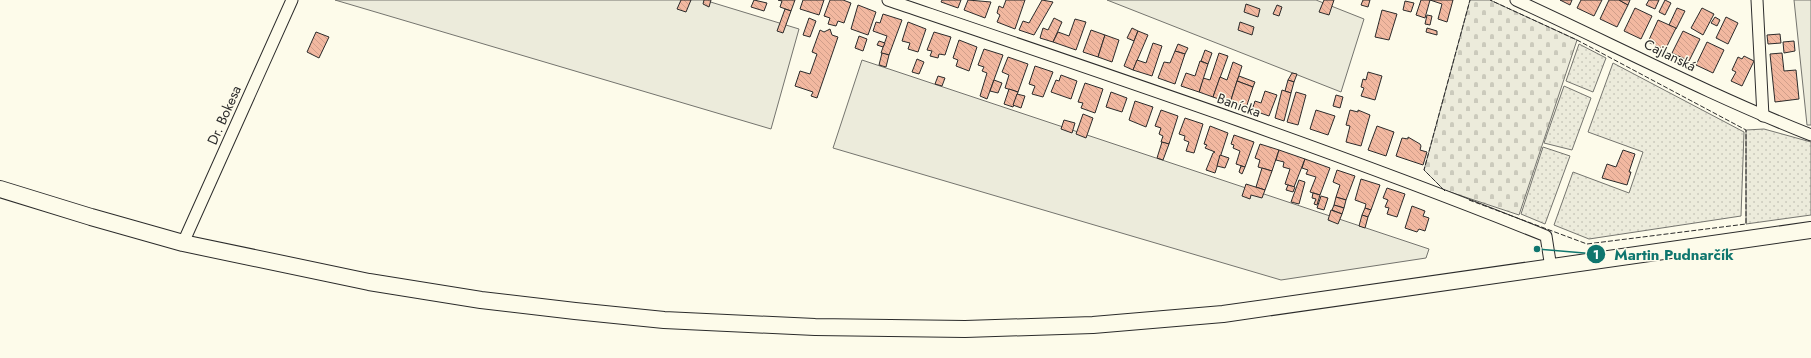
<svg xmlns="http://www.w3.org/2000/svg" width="1811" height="358" viewBox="0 0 1811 358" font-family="Jost,sans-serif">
	<defs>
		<pattern id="grass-dots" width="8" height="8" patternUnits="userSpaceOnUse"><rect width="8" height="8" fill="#ecebdb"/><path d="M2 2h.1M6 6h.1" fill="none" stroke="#cbcabc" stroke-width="1.8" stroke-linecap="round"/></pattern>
		<pattern id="cemetery-stones" width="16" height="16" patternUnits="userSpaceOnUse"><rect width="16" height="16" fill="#ecebdb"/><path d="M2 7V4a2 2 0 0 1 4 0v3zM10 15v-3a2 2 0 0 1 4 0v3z" fill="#cbcabc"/></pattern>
		<pattern id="building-back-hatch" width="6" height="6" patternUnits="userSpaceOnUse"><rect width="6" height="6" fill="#f2b8a0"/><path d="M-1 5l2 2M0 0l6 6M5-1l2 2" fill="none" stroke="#d09e8a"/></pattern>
	</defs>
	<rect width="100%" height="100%" fill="#fdfbea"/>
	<g fill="url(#grass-dots)" stroke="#74746e">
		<polygon points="1579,44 1606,58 1593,92 1566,81"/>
		<polygon points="1613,63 1744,132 1741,216 1589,239 1554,225 1573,172 1629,193 1643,152 1588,132"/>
		<polygon points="1564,86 1591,98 1572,150 1544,143"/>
		<polygon points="1764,129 1811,142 1811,215 1746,224 1746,130"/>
		<polygon points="1543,147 1570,156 1545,224 1521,214"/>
	</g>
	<polygon fill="url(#cemetery-stones)" stroke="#74746e" points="1470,0 1490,0 1577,40 1519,215 1444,190 1424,170"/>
	<g fill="#ecebdb" stroke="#74746e">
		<polygon points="335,0 704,0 799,29 771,129"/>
		<polygon points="1107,0 1316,0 1364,19 1341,92"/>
		<polygon points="1794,0 1811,0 1811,125 1807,125"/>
		<polygon points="862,60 1429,249 1426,258 1281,280 833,148"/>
	</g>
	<g fill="url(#building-back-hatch)" stroke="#2b2b2b">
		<polygon points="681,0 691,0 686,12 677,9"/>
		<polygon points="704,0 711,0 709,7 703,4"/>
		<polygon points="754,0 767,3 764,11 751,7"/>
		<polygon points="778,0 795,0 791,11 780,7 782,1"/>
		<polygon points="803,0 824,0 819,15 800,9"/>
		<polygon points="830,0 843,0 851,3 844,23 838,21 836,26 828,24 830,18 824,16"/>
		<polygon points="942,0 961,0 958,8 941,2"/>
		<polygon points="968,0 991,2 985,18 964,10"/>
		<polygon points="1006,0 1025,0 1015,29 997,22 1000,15 997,13 999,6 1003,8"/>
		<polygon points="1042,0 1053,2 1034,35 1019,30 1023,21 1029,23"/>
		<polygon points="1324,0 1334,0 1329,15 1319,12"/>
		<polygon points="1363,0 1370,0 1368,7 1361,5"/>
		<polygon points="1421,0 1430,0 1425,18 1416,15"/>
		<polygon points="1430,0 1453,0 1447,22 1438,19 1442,4"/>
		<polygon points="1560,0 1572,0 1570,5"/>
		<polygon points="1581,0 1602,0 1594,16 1577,8"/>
		<polygon points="1609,0 1619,0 1628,5 1617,27 1600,19"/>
		<polygon points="1619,0 1630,0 1628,5"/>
		<polygon points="1649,0 1659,0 1655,9 1646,5"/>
		<polygon points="1665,0 1671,3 1665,15 1659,12"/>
		<polygon points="1405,1 1414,3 1411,12 1403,10"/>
		<polygon points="1246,4 1260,9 1258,17 1244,12"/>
		<polygon points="858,5 876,12 868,35 851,29"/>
		<polygon points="1277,5 1282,7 1279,16 1273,14"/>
		<polygon points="1635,8 1652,16 1641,39 1624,31"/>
		<polygon points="1677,8 1685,11 1676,29 1669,25"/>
		<polygon points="1702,8 1714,14 1703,35 1691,28"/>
		<polygon points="785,9 791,11 783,33 777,31"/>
		<polygon points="1382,10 1397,14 1389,40 1375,37"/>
		<polygon points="883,14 902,20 889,55 881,53 887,36 873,31 876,22 880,23"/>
		<polygon points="1427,15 1432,16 1430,25 1425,24"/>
		<polygon points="1715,17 1720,20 1717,26 1711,23"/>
		<polygon points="1726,17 1738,23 1728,44 1716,38"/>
		<polygon points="809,18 816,21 810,37 803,35"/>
		<polygon points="1054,18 1062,22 1053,42 1040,38 1043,28 1048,30"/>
		<polygon points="1075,19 1086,22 1076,50 1053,42 1058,32 1069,36"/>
		<polygon points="1658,20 1676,28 1665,50 1648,42"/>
		<polygon points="908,22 926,29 918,52 908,49 910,43 902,41"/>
		<polygon points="1240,22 1254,27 1252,35 1238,30"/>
		<polygon points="1132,28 1138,31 1134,41 1127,38"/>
		<polygon points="1427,28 1437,31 1437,35 1426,32"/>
		<polygon points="830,29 832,35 838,37 817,98 811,96 813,92 795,86 800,71 810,74 817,54 812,52 820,30 824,32"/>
		<polygon points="1091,30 1105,35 1098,57 1083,52"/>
		<polygon points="1138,31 1148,35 1133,70 1124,66"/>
		<polygon points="1683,31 1700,39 1689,61 1672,53"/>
		<polygon points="316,32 329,37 319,58 307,52"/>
		<polygon points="934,32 951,37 945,55 939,54 938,58 930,56 932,51 927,50"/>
		<polygon points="1780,34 1781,43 1768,44 1767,35"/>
		<polygon points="1105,35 1119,40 1112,62 1098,57"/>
		<polygon points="859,36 867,39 863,51 855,48"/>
		<polygon points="959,40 977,47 969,71 956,66 958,60 953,58"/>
		<polygon points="879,41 885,43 883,47 877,45"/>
		<polygon points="1794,41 1795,51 1784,53 1783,42"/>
		<polygon points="1707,42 1724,50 1713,73 1696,65"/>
		<polygon points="1153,43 1162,46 1152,76 1133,70 1137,60 1146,63"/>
		<polygon points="1178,44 1188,48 1185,54 1175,51"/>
		<polygon points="984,49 1003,55 987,99 980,96 987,73 982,71 984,67 978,65"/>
		<polygon points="1205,50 1212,53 1208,64 1201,61"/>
		<polygon points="1175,51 1185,54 1175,84 1158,78 1164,62 1170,63"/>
		<polygon points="882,53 889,55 886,67 879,65"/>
		<polygon points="1219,53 1228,56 1213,97 1199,92 1203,78 1210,80"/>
		<polygon points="1782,53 1784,71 1796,70 1799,99 1775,102 1770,54"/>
		<polygon points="1744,56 1754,61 1742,86 1731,81 1736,72 1732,70 1738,57 1742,59"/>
		<polygon points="1008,57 1028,64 1018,92 1005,88 1009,75 1002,72"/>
		<polygon points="917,59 924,62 919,74 912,72"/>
		<polygon points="1200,61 1208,64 1199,92 1181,86 1186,73 1195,76"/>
		<polygon points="1233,62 1242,66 1230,103 1213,97 1220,77 1227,80"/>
		<polygon points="1035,66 1053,72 1043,97 1032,94 1035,86 1029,84"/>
		<polygon points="1368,72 1382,76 1375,100 1361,96 1364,88 1361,87 1363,79 1366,80"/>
		<polygon points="1292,73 1297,74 1294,82 1288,80"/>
		<polygon points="1061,75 1077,81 1071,99 1051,92 1056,80 1059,81"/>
		<polygon points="938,76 945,78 942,86 935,84"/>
		<polygon points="1239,76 1255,82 1253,87 1237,81"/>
		<polygon points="994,80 1002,83 998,93 990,91"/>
		<polygon points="1288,80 1294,82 1291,93 1285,91"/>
		<polygon points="1237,81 1253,87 1246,108 1230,103"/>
		<polygon points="1085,83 1103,89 1095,113 1081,108 1083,103 1078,102"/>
		<polygon points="1009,89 1018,92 1013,107 1004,104"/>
		<polygon points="1282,90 1291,93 1284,121 1275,118"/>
		<polygon points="1265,91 1277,95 1269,116 1252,110 1255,101 1261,103"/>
		<polygon points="1111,92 1127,98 1122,112 1106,107"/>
		<polygon points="1296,92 1306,95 1298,125 1287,122"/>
		<polygon points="1017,94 1025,96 1021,108 1013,105"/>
		<polygon points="1336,95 1343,97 1340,108 1333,106"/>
		<polygon points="1135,101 1153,107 1146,127 1129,120"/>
		<polygon points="1161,110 1178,116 1169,144 1161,142 1163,136 1159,134 1161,128 1155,126"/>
		<polygon points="1316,110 1335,116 1328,135 1310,129"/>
		<polygon points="1350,110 1358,112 1358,110 1370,115 1361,146 1346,142 1350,126 1346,125"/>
		<polygon points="1083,114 1093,118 1086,138 1076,134"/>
		<polygon points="1185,118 1203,124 1194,153 1186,151 1189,142 1184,140 1185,136 1179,134"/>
		<polygon points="1064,120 1075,123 1072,133 1061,129"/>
		<polygon points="1210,126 1228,133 1215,173 1206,170 1213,153 1215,152 1205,148 1207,145 1204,144"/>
		<polygon points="1377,126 1394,132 1386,156 1368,150"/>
		<polygon points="1234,135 1254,142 1245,167 1236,164 1240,151 1233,148 1234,145 1231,144"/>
		<polygon points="1408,137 1420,144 1421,146 1420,150 1427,152 1423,165 1396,156 1402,138 1408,139"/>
		<polygon points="1162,142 1169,144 1163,160 1157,158"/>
		<polygon points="1260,144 1279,150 1272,171 1258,167 1260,160 1255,158"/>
		<polygon points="1279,150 1305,159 1294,187 1285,184 1290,169 1283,167 1284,162 1276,160"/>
		<polygon points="1623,150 1635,154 1629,172 1631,172 1627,185 1602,178 1607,164 1616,167"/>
		<polygon points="1220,155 1229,158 1225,168 1217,166"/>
		<polygon points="1305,159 1330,168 1320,195 1310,192 1316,177 1306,174 1308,170 1302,168"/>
		<polygon points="1241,166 1245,167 1242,174 1239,172"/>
		<polygon points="1262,168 1272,171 1265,190 1256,187"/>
		<polygon points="1337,170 1355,176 1346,200 1336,197 1340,185 1333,182"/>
		<polygon points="1361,179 1380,185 1371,210 1365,208 1366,204 1355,200"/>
		<polygon points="1299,180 1305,182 1299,204 1291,202"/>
		<polygon points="1246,184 1265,190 1262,198 1251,195 1250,199 1242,196"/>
		<polygon points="1288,185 1295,187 1293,192 1286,190"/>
		<polygon points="1387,188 1405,194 1397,217 1387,214 1389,208 1385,207 1388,200 1383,198"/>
		<polygon points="1313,193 1320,195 1317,205 1314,204 1316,199 1312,198"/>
		<polygon points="1321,196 1328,198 1324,210 1317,208"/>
		<polygon points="1336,197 1346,200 1344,208 1334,205"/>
		<polygon points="1334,205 1344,208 1342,214 1332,210"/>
		<polygon points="1412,206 1425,211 1423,216 1429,218 1425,231 1419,229 1417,232 1405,228"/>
		<polygon points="1365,208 1371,210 1368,217 1362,215"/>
		<polygon points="1331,210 1342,214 1338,224 1328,220"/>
		<polygon points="1362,215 1368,217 1365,228 1359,226"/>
	</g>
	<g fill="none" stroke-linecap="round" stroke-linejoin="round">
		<g stroke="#2b2b2b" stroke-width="13">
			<g id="minor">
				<path d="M 888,0 C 1109,75 1330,149 1546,236 L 1551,268"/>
				<path d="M 1516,0 C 1614,45 1710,95 1811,135"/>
				<polyline points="1757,0 1763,116"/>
				<polyline points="183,243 292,0"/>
			</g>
		</g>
		<g stroke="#2b2b2b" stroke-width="18">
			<polyline id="secondary" points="0,189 91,217 183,243 369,282 481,300 575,311 664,320 815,327 965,329 1093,325 1223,314 1811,230"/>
		</g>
		<use href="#minor" stroke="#fdfbea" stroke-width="11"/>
		<use href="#secondary" stroke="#fdfbea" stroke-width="16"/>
		<g stroke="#2b2b2b" stroke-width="1" stroke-dasharray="5 2" stroke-linecap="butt">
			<polyline points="1445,191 1424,170 1470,0"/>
			<polyline points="1469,200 1587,244 1746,224 1746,130 1577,40 1490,0"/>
		</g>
	</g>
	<g text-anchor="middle" stroke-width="3" stroke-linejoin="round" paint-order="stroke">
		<g font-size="14" fill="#2b2b2b" stroke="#fdfbea">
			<text transform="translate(1670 55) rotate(26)" y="5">Cajlanská</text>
			<text transform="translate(1239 105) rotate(20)" y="5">Banícka</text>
			<text transform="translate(224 115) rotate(-66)" y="5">Dr. Bokesa</text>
		</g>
	</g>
	<path fill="none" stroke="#0f766e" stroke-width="1.5" d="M1537 249L1596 254"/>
	<g fill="#0f766e" stroke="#fdfbea" stroke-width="1.5">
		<circle cx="1537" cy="249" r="4"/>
		<circle cx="1596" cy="254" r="10"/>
	</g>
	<g font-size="12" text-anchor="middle" font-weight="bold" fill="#fff">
		<text x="1596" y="259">1</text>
	</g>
	<g font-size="15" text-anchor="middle" font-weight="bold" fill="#0f766e" stroke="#fdfbea" stroke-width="3" stroke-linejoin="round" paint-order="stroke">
		<text x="1674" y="260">Martin Pudnarčík</text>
	</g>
</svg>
